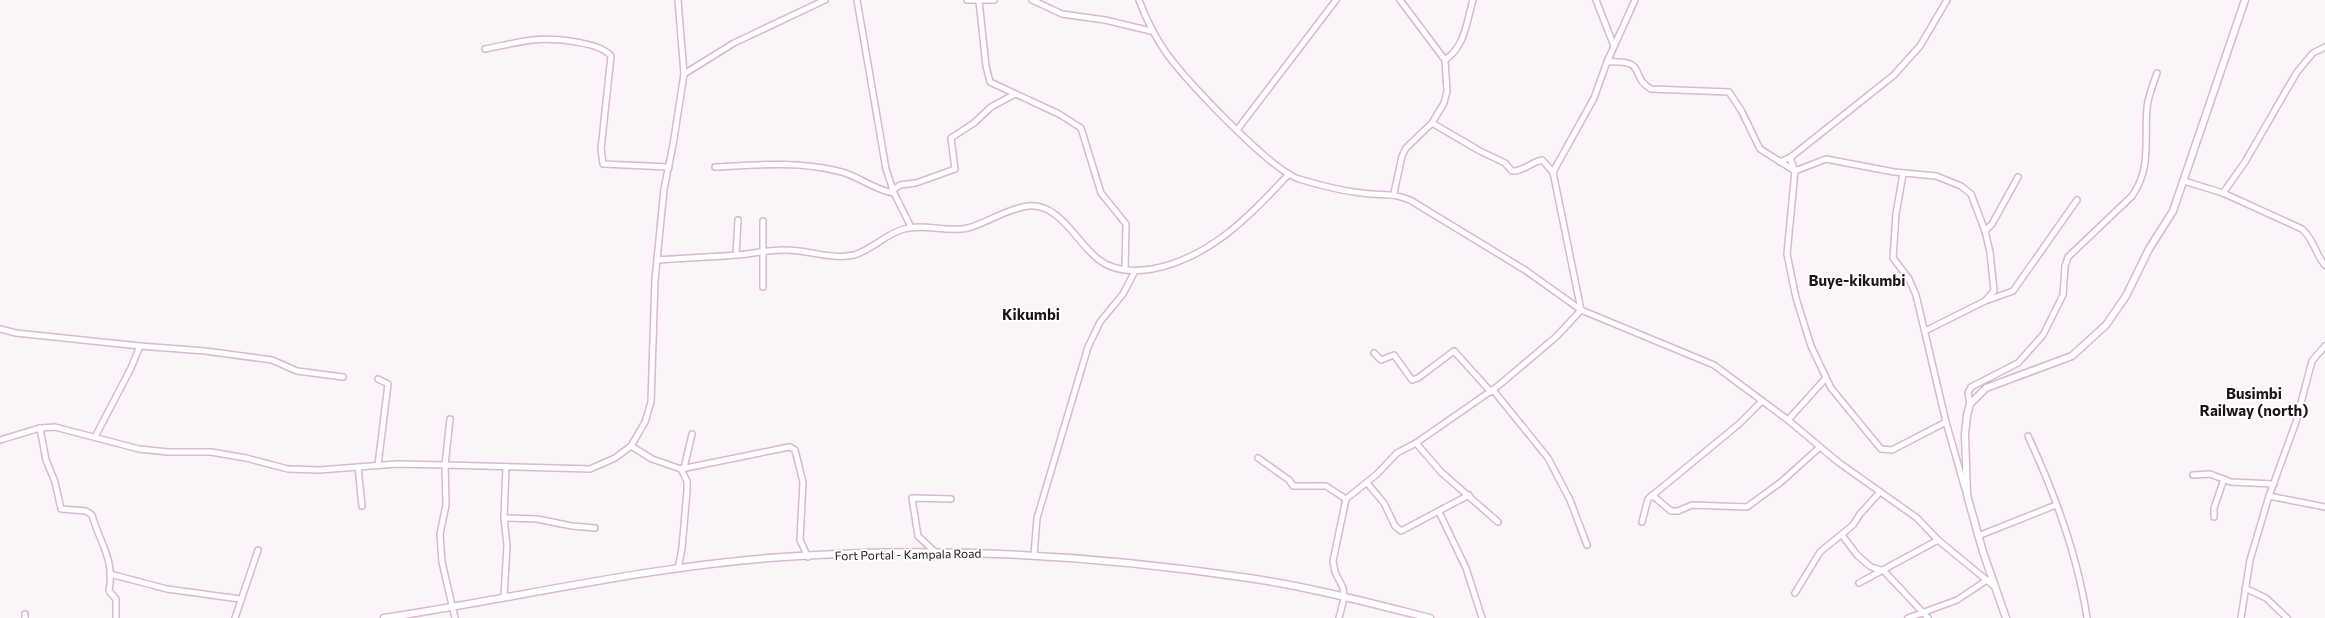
<svg xmlns="http://www.w3.org/2000/svg" width="2325" height="618" viewBox="0 0 2325 618" font-family="Commissioner,sans-serif">
	<rect width="100%" height="100%" fill="#fbf4f9"/>
	<g fill="none" stroke-linecap="round" stroke-linejoin="round">
		<g stroke="#d9b8d0" stroke-width="8">
			<g id="minor">
				<polyline points="857,0 886,169 894,193 911,227"/>
				<polyline points="967,0 994,0"/>
				<polyline points="1032,0 1062,14 1105,20 1151,31"/>
				<path d="M 1139,0 C 1146,19 1155,37 1167,54 C 1187,81 1269,169 1299,179 C 1319,185 1342,191 1362,193 C 1382,196 1390,192 1410,200 L 1525,270 L 1581,310 L 1714,365 L 1788,420 L 1838,462 L 1917,518 L 1938,540 L 1995,587"/>
				<polyline points="1596,0 1614,46"/>
				<polyline points="979,1 986,66 990,82 1059,114 1081,128 1101,193 1126,224 1125,270"/>
				<path d="M 485,49 C 501,46 516,42 532,40 C 550,38 599,41 611,56 L 601,149 L 603,164 L 669,167"/>
				<path d="M 1445,60 C 1466,45 1466,23 1473,0"/>
				<path d="M 1607,62 C 1650,60 1628,76 1651,89 L 1729,92 L 1741,110 L 1760,149 L 1795,171 L 1826,159 L 1894,172 L 1936,176 L 1961,186 L 1971,194 L 1985,231 L 1990,252 L 1994,291 L 1985,301 L 1925,331"/>
				<polyline points="684,74 734,43 825,0"/>
				<path d="M 1432,123 L 1480,151 L 1505,163 L 1512,171 C 1523,172 1531,162 1542,160 L 1553,172"/>
				<polyline points="1237,130 1336,0"/>
				<polyline points="1791,157 1791,161 1795,171 1787,254 1796,298 1811,346 1831,388 1881,449 1892,450 1946,422"/>
				<polyline points="1780,162 1791,157 1894,75 1920,46 1947,0"/>
				<path d="M 715,167 C 756,165 797,161 838,171 C 858,175 873,190 894,193"/>
				<polyline points="1903,174 1896,214 1893,258 1909,279 1916,295 1946,422 1965,489"/>
				<path d="M 2184,181 L 2223,193 L 2302,229 C 2314,239 2315,254 2325,265"/>
				<polyline points="893,190 900,185 916,183 955,169 951,138 974,123 991,107 1015,94"/>
				<polyline points="1394,193 1402,156 1406,148 1432,123 1444,103 1447,91 1445,60 1400,0"/>
				<polyline points="2223,193 2245,162 2297,72 2313,53 2325,47"/>
				<polyline points="763,221 763,287"/>
				<polyline points="1985,231 1992,224 2018,177"/>
				<polyline points="736,255 738,220"/>
				<path d="M 658,260 C 684,258 711,257 737,255 C 753,254 770,249 786,250 C 808,250 831,260 854,255 C 872,250 885,234 904,229 C 925,223 947,233 968,228 C 989,222 1006,209 1028,206 C 1060,203 1076,242 1098,259 C 1113,271 1134,272 1152,269 C 1211,258 1249,216 1289,174"/>
				<polyline points="1988,300 2013,291 2077,200"/>
				<polyline points="0,329 16,333 140,346"/>
				<polyline points="1374,353 1381,360 1394,355 1412,380 1418,378 1454,351 1491,392"/>
				<polyline points="378,379 388,384 378,465"/>
				<polyline points="1493,390 1548,458 1570,500 1587,545"/>
				<path d="M 1970,404 L 1968,393 L 1971,387 L 2018,363 L 2043,335 L 2063,295 L 2065,266 L 2068,257 L 2132,196 C 2152,168 2144,139 2147,108 C 2148,96 2153,85 2157,73"/>
				<polyline points="1788,420 1825,379"/>
				<path d="M 40,428 L 46,460 L 55,482 L 61,509 L 86,511 L 92,515 C 100,544 115,559 109,591 L 116,599 L 116,618"/>
				<path d="M 2028,436 C 2054,492 2078,557 2087,618"/>
				<polyline points="95,437 131,368 140,346 205,351 272,360 297,371 343,377"/>
				<polyline points="0,440 40,428 55,427 139,449 168,452 211,452 246,458 288,469 319,470 397,464 445,465 450,419"/>
				<polyline points="1416,443 1441,472 1498,522"/>
				<polyline points="631,446 652,459 681,469 784,448 790,447 795,450 803,482 800,540 808,557"/>
				<polyline points="1258,458 1289,480 1293,486 1326,486 1346,499"/>
				<polyline points="358,467 362,506"/>
				<polyline points="684,468 692,434"/>
				<polyline points="2193,475 2210,474 2231,482 2274,484"/>
				<polyline points="1367,483 1384,503 1395,526 1401,531 1469,495"/>
				<polyline points="1652,495 1671,511 1678,511 1692,505 1747,507 1781,482 1820,447"/>
				<polyline points="2269,496 2325,507"/>
				<polyline points="1439,512 1466,568 1482,618"/>
				<polyline points="2214,517 2214,508 2224,479"/>
				<polyline points="504,518 537,519 572,526 595,528"/>
				<polyline points="1642,522 1648,499 1739,424 1761,402"/>
				<polyline points="1842,535 1857,555 1871,567 1884,571 1928,618"/>
				<polyline points="1978,536 2056,505"/>
				<polyline points="936,553 918,536 912,498 951,499"/>
				<polyline points="1034,555 1037,518 1088,347 1100,322 1123,294 1135,271"/>
				<polyline points="678,569 682,548 687,491 687,481 681,469"/>
				<polyline points="110,574 167,589 240,599"/>
				<polyline points="1859,583 1938,540"/>
				<polyline points="2245,588 2266,598 2287,618"/>
				<polyline points="1795,593 1820,552 1853,525 1860,514 1880,492"/>
				<polyline points="504,597 507,545 504,518 506,467"/>
				<polyline points="25,618 25,614"/>
				<polyline points="235,618 258,550"/>
				<polyline points="455,618 442,562 440,534 446,505 445,465 590,469 615,458 631,446 645,422 651,402 655,280 664,189 673,145 684,74 678,0"/>
				<polyline points="1339,618 1344,598 1343,588 1335,572 1333,561 1346,499 1377,474 1397,453 1416,443 1498,386 1557,336 1581,310 1553,172 1594,98 1607,62 1635,0"/>
				<polyline points="1908,618 1957,600 1987,580"/>
				<polyline points="2241,618 2250,560 2269,496 2296,422 2312,361 2325,346"/>
			</g>
		</g>
		<g stroke="#d9b8d0" stroke-width="9">
			<g id="major">
				<path d="M 384,618 C 517,598 649,566 783,557 C 938,546 1095,555 1249,578 C 1310,587 1370,603 1430,618"/>
				<polyline points="2006,618 1983,552 1967,495 1965,434 1967,415 1970,404 1986,388 2072,356 2106,325 2126,296 2149,249 2173,211 2245,0"/>
			</g>
		</g>
		<use href="#minor" stroke="#fff" stroke-width="5"/>
		<use href="#major" stroke="#fff" stroke-width="6"/>
	</g>
	<g text-anchor="middle" stroke-width="4" stroke-linejoin="round" paint-order="stroke">
		<g font-size="12" fill="#1e131b" stroke="#fff">
			<text transform="translate(908 555) rotate(-1)" y="4">Fort Portal - Kampala Road</text>
		</g>
		<g font-size="15" font-weight="bold" fill="#1e131b" stroke="#fff">
			<text x="1857" y="286">Buye-kikumbi</text>
			<text x="1031" y="320">Kikumbi</text>
			<text x="2254" y="399">Busimbi<tspan x="2254" dy="17">Railway (north)</tspan></text>
		</g>
	</g>
</svg>
